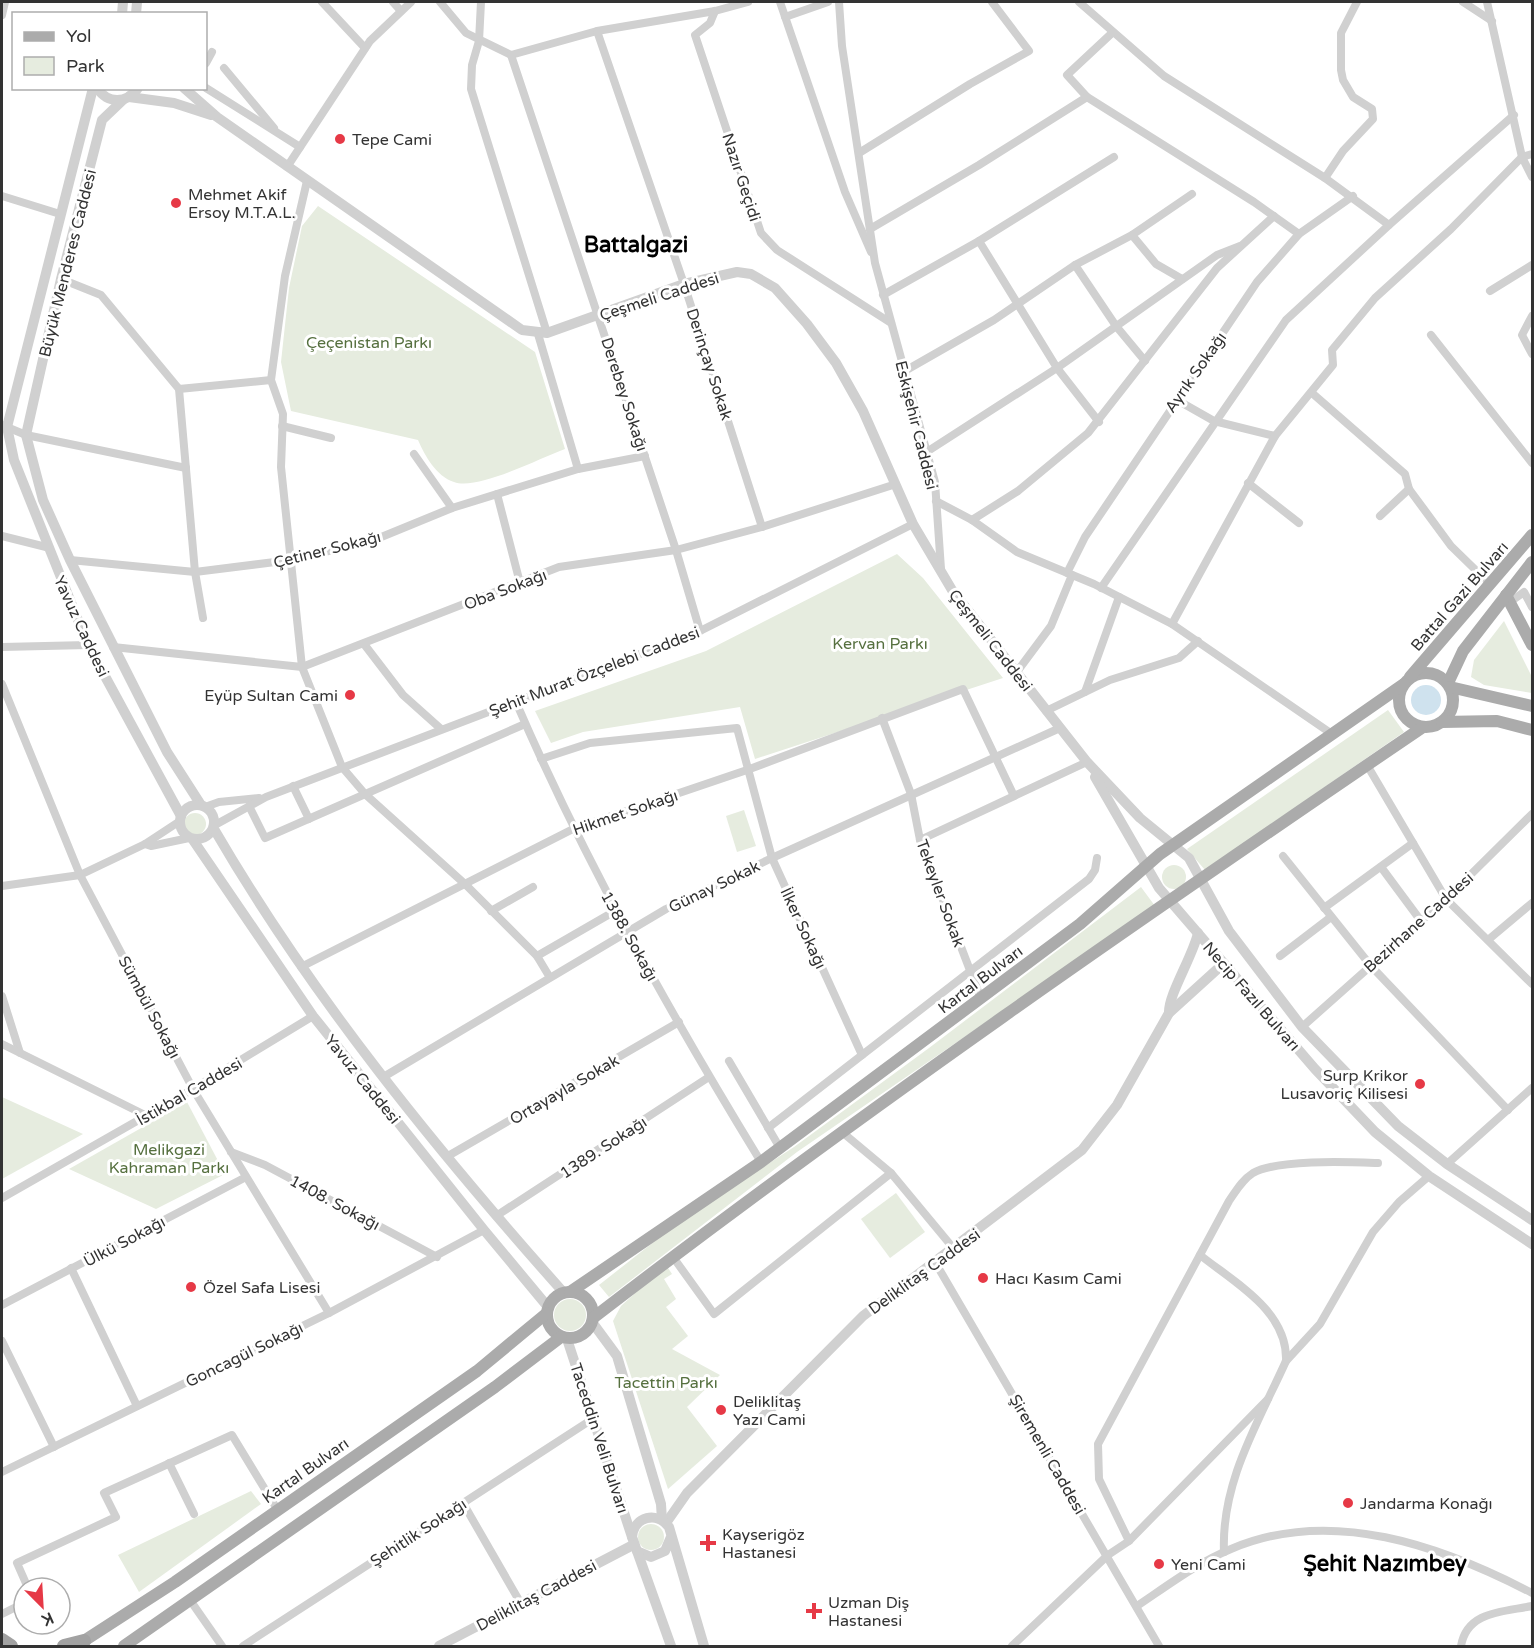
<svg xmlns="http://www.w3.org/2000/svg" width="1534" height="1648" viewBox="0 0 1534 1648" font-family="'Varela Round',sans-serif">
	<rect width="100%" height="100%" fill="#fff"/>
	<g fill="#e6ecdf">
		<path d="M 318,206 L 535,352 L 565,449 C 540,458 477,491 454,482 C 436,476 425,456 418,440 L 291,411 L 281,362 L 289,288 L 302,226 Z"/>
		<polygon points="897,554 923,578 1003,678 755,759 740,707 583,732 551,743 535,711 706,651"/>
		<polygon points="1504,621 1532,677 1532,693 1484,685 1471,677 1474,660"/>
		<polygon points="1388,710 1404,732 1205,870 1187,849"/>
		<polygon points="744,810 756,846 737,852 726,816"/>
		<circle cx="195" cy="824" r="11"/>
		<circle cx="1174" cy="877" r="12"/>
		<polygon points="1141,887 1155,906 797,1152 609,1297 599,1285 683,1219 794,1147 929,1048"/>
		<polygon points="2,1097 83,1134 2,1179"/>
		<polygon points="187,1102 225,1174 156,1209 69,1169"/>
		<polygon points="896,1193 925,1232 890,1258 861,1219"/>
		<polygon points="666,1265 672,1274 664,1279 676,1299 666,1307 688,1336 672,1349 720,1375 687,1407 717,1446 668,1489 613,1321 621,1306"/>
		<circle cx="570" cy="1315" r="16"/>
		<polygon points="251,1491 261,1504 139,1592 118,1555"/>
		<circle cx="651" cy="1537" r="13"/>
	</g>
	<circle fill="#cfe2ee" cx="1426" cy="700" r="15"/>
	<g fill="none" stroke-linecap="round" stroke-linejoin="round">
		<g stroke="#d0d0d0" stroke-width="8">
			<polyline points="322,2 365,48"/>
			<polyline points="393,2 401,11"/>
			<polyline points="440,2 466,33 511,55 597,31 715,11 748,2"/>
			<polyline points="481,2 479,41 472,65 471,89 547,333"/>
			<polyline points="780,2 845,192 871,252"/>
			<polyline points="839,2 842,46 875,263 935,482 941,569"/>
			<polyline points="1079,2 1164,76 1325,178 1389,225"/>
			<polyline points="1463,2 1492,21"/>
			<polyline points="1487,2 1522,157 1532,177"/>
			<polyline points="715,11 710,23 695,35 761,233 777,250 891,323"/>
			<polyline points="2,15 5,2"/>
			<polyline points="785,17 828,2"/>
			<polyline points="597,31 684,284 762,527"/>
			<polyline points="1112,33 1067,75 1087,97 1254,202 1299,234"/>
			<polyline points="511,55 676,550 700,631"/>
			<polyline points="206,63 212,52"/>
			<polyline points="224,68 274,128"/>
			<polyline points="206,88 300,147"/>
			<polyline points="859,153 970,84 1029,51 992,2"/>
			<polyline points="287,167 370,41 411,2"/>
			<polyline points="1325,178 1343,151 1373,119 1372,109 1353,97 1343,80 1341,70 1341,33 1357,2"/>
			<polyline points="307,181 285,276 271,380 283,414 281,467 302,667 342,767 365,794 466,885 537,956 549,976"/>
			<polyline points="2,196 60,214"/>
			<polyline points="870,229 979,165 1087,97"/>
			<polyline points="1132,235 1156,264 1182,279"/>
			<polyline points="1075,265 1116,326 1145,361"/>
			<polyline points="61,279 101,295 179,389 271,380"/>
			<polyline points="1490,291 1532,265"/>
			<polyline points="883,295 979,241"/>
			<polyline points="1532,316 1522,335 1532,354"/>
			<polyline points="538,334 578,469"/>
			<polyline points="1431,335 1532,463"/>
			<polyline points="903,372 994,320 1075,265 1132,235 1192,194"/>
			<polyline points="179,389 195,572 203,618"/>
			<polyline points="1312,393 1405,474 1409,489 1451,546 1491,585"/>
			<polyline points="1177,400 1214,421 1275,436"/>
			<polyline points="1099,422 1057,368 979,241 1114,157"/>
			<polyline points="2,425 26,435 186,468"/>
			<polyline points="282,426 331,438"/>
			<polyline points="925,453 1057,368 1217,255 1240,246"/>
			<polyline points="414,454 452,508"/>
			<polyline points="1248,483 1299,523"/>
			<polyline points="497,494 520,583"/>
			<polyline points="936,501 972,520 1017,552 1094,584 1172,624 1332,734"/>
			<polyline points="1380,516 1409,489"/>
			<polyline points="972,520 1018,491 1088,433 1217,268 1274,216"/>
			<polyline points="2,536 46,547"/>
			<polyline points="70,560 195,572 291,560 374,540 452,508 578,469 645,456"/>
			<polyline points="1067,573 1085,537 1257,282 1299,234 1353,196"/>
			<polyline points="1101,588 1286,320 1389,225 1514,115"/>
			<polyline points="1510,602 1524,592 1532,607"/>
			<polyline points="1172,624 1275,436 1333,365 1332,350 1375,298 1451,229 1522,157 1532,154"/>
			<polyline points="364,644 403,695 441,729"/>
			<polyline points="2,647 88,645"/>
			<polyline points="113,647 302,667 559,567 676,550 762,527 896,484"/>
			<polyline points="1016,673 1051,626 1072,575"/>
			<polyline points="2,684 80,875 193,1089 329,1313"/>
			<polyline points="1085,692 1119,597"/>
			<path d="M 516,702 C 585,862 670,1013 761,1162"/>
			<polyline points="1046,711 1110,680 1179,658 1198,641"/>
			<polyline points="882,718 911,794 920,840 981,999"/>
			<polyline points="541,759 590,743 737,728 772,858 862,1055"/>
			<polyline points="1367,765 1446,899 1532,984"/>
			<polyline points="293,786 309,819"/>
			<polyline points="249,806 265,838 525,724"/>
			<polyline points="205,807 219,802 259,798"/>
			<polyline points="215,825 266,797 700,631 913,524"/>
			<polyline points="920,840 1087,762"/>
			<polyline points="145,844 151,846 189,838"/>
			<polyline points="1283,856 1371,966 1508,1110"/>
			<polyline points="1381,867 1421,921"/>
			<polyline points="2,886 80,875 145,844 180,821"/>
			<polyline points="1324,908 1413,843"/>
			<polyline points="491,911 533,887"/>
			<polyline points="1488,940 1532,903"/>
			<polyline points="537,956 615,911"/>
			<polyline points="1280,956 1331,917"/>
			<polyline points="301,967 573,829 747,770 963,689 1014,796"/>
			<polyline points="2,996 20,1053"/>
			<polyline points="1302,1027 1446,899 1532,814"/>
			<polyline points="2,1044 147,1116"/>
			<polyline points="729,1061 780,1148"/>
			<polyline points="385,1076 666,909 772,858 1060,728"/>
			<polyline points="768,1128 1089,879 1095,870 1097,858"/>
			<polyline points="842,1132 891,1173 954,1249"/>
			<polyline points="231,1152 265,1165 437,1257"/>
			<polyline points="448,1156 679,1022"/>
			<polyline points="1447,1164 1532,1088"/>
			<polyline points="2,1198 193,1089 313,1016"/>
			<polyline points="496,1216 709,1077"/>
			<path d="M 1200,1255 C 1235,1283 1288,1311 1286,1361 C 1258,1423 1221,1482 1224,1552"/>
			<polyline points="673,1257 714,1314 891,1173"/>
			<polyline points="935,1262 1159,1646"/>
			<polyline points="71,1268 137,1406"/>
			<polyline points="2,1305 246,1177"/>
			<polyline points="2,1341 54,1447"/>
			<polyline points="1286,1361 1320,1324 1373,1232 1399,1202 1429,1176"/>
			<polyline points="169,1463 194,1514"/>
			<polyline points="2,1472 329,1313 484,1230"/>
			<polyline points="463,1503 520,1602"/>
			<path d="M 1129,1541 L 1099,1479 L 1098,1444 L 1229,1201 C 1236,1191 1242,1180 1253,1173 C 1278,1159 1349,1162 1378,1163"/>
			<polyline points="28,1588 17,1563 116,1517 104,1493 232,1435 277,1509"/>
			<polyline points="190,1600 222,1646"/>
			<path d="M 1137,1606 C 1167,1586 1197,1563 1231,1549 C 1331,1506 1442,1546 1532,1593"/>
			<polyline points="2,1614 24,1603"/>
			<polyline points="243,1646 594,1418"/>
			<polyline points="1012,1646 1108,1555 1129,1541 1268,1399"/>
			<path d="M 1461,1646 C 1467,1611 1503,1612 1532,1606"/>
		</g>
		<g stroke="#d0d0d0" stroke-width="10">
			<polyline points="122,14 123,2"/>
			<polyline points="136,14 137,2"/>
			<polyline points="93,88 7,427 14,460 88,645 181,816"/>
			<path d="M 97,88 C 108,104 126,104 138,88"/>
			<polyline points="184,88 217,117 522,330 547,333 684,284 737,272 751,274 775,288 807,324 836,363 863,411 913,524 952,590 1087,762 1140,818 1189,858 1229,931 1302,1027 1398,1126 1447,1164 1532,1220"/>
			<polyline points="129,97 174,103 211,115"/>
			<polyline points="123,100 102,120 61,279 26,435 43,500 70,560 167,752 201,805"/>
			<polyline points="1095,777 1159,888 1315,1069 1375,1132 1429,1176 1532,1244"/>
			<circle cx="197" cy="822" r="17"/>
			<path d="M 214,829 C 311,996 436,1149 564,1293"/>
			<polyline points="193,840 313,1016 484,1230 548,1307"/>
			<path d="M 1169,1013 C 1168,995 1193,956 1198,933"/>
			<polyline points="592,1322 617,1356 661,1504 662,1520"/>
			<polyline points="567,1339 632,1537"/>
			<polyline points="666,1523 687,1493 863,1316 1082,1150 1117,1105 1169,1013 1223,964"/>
			<path d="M 671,1537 L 665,1551 L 651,1557 L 637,1551 L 632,1537 C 634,1516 657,1511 669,1527 L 704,1646"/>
			<polyline points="637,1551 671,1646"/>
			<polyline points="439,1646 633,1545"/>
		</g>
		<g stroke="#ababab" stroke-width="12">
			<polyline points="1506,595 1532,645"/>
			<circle cx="1426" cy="700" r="27"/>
			<polyline points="1410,677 1532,535"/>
			<polyline points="1448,683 1463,651 1532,562"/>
			<polyline points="1450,687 1532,706"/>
			<polyline points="1442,722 1497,721 1532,730"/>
			<circle cx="570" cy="1315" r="23"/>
			<polyline points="570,1292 761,1162 1080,924 1160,854 1404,684"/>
			<path d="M 593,1318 C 862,1111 1142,918 1423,727"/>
			<polyline points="76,1646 175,1582 477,1371 547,1313"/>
			<polyline points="124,1646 495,1387 561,1337"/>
		</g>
		<g stroke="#a2a2a2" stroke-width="14">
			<polyline points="2,1640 11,1646"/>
			<polyline points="64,1646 84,1641"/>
		</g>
	</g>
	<g fill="#e63946" stroke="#fff" stroke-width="2">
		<circle cx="340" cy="139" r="6"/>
		<circle cx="176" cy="203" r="6"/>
		<circle cx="350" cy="695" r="6"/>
		<circle cx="1420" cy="1084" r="6"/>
		<circle cx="983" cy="1278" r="6"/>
		<circle cx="191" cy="1287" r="6"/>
		<circle cx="721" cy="1410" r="6"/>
		<circle cx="1348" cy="1503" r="6"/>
		<path d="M705 1534h6v6h6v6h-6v6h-6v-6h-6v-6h6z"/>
		<circle cx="1159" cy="1564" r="6"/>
		<path d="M811 1602h6v6h6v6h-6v6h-6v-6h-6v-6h6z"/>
	</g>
	<g text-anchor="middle" stroke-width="6" stroke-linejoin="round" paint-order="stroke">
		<g font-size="16" fill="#333" stroke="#fff" text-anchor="start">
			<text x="352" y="145">Tepe Cami</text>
			<text x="188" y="200">Mehmet Akif<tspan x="188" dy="18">Ersoy M.T.A.L.</tspan></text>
			<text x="338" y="701" text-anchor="end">Eyüp Sultan Cami</text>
			<text x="1408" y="1081" text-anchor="end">Surp Krikor<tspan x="1408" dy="18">Lusavoriç Kilisesi</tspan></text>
			<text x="995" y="1284">Hacı Kasım Cami</text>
			<text x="203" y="1293">Özel Safa Lisesi</text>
			<text x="733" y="1407">Deliklitaş<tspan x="733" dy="18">Yazı Cami</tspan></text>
			<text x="1360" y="1509">Jandarma Konağı</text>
			<text x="722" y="1540">Kayserigöz<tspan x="722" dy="18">Hastanesi</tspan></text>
			<text x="1171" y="1570">Yeni Cami</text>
			<text x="828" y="1608">Uzman Diş<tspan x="828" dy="18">Hastanesi</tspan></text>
		</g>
		<g font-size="16" fill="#333" stroke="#fff">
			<text transform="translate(742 177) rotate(72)" y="6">Nazır Geçidi</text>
			<text transform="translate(67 263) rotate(-76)" y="6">Büyük Menderes Caddesi</text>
			<text transform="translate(659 296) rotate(-18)" y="6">Çeşmeli Caddesi</text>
			<text transform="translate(710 364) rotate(72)" y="6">Derinçay Sokak</text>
			<text transform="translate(1195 372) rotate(-55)" y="6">Ayrık Sokağı</text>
			<text transform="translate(625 394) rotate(72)" y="6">Derebey Sokağı</text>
			<text transform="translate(917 425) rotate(76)" y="6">Eskişehir Caddesi</text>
			<text transform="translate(327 549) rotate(-14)" y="6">Çetiner Sokağı</text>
			<text transform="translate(505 589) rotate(-21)" y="6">Oba Sokağı</text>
			<text transform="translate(1459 596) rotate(-49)" y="6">Battal Gazi Bulvarı</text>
			<text transform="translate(82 626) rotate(65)" y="6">Yavuz Caddesi</text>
			<text transform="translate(991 640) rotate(52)" y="6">Çeşmeli Caddesi</text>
			<text transform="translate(594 671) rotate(-21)" y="6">Şehit Murat Özçelebi Caddesi</text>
			<text transform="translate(625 812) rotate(-19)" y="6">Hikmet Sokağı</text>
			<text transform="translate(714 886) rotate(-26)" y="6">Günay Sokak</text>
			<text transform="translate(941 893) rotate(70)" y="6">Tekeyler Sokak</text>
			<text transform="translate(1418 922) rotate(-42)" y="6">Bezirhane Caddesi</text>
			<text transform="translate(804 928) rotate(65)" y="6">İlker Sokağı</text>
			<text transform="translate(630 936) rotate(61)" y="6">1388. Sokağı</text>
			<text transform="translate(980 979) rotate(-37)" y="6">Kartal Bulvarı</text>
			<text transform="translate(1252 996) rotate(49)" y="6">Necip Fazıl Bulvarı</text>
			<text transform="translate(150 1007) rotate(62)" y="6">Sümbül Sokağı</text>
			<text transform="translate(363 1079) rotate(51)" y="6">Yavuz Caddesi</text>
			<text transform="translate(564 1089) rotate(-30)" y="6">Ortayayla Sokak</text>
			<text transform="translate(189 1091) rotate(-30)" y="6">İstikbal Caddesi</text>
			<text transform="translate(603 1147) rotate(-33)" y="6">1389. Sokağı</text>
			<text transform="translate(335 1202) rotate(28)" y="6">1408. Sokağı</text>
			<text transform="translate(124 1241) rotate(-28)" y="6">Ülkü Sokağı</text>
			<text transform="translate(924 1271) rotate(-36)" y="6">Deliklitaş Caddesi</text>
			<text transform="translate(244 1354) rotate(-26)" y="6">Goncagül Sokağı</text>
			<text transform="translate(600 1438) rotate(72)" y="6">Taceddin Veli Bulvarı</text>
			<text transform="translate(1048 1454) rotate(60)" y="6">Şiremenli Caddesi</text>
			<text transform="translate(305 1470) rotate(-35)" y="6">Kartal Bulvarı</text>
			<text transform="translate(418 1532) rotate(-33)" y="6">Şehitlik Sokağı</text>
			<text transform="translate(536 1595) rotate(-28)" y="6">Deliklitaş Caddesi</text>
		</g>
		<g font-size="16" fill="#56703f" stroke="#fff">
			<text x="369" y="348">Çeçenistan Parkı</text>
			<text x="880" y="649">Kervan Parkı</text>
			<text x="169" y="1155">Melikgazi<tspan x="169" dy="18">Kahraman Parkı</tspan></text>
			<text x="666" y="1388">Tacettin Parkı</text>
		</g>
		<g font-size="22" font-weight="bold" fill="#000" stroke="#fff">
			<text x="636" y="252">Battalgazi</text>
			<text x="1385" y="1571">Şehit Nazımbey</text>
		</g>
	</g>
	<rect width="1534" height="1648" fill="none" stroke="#333333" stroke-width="6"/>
	<rect x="12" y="12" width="195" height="78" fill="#ffffff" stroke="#adadad" stroke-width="1.5"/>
	<rect x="24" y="32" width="30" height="9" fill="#ababab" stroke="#adadad" stroke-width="1.5"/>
	<text x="66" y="42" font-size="18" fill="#333333">Yol</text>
	<rect x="24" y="57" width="30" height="18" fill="#e6ecdf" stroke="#adadad" stroke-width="1.5"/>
	<text x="66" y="72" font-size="18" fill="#333333">Park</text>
	<g transform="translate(42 1606) rotate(156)"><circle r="28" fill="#ffffff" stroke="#adadad" stroke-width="1.5"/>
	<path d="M0-4.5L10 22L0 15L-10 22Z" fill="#e63946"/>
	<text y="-9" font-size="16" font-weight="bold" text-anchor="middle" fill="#333333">K</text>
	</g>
</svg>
